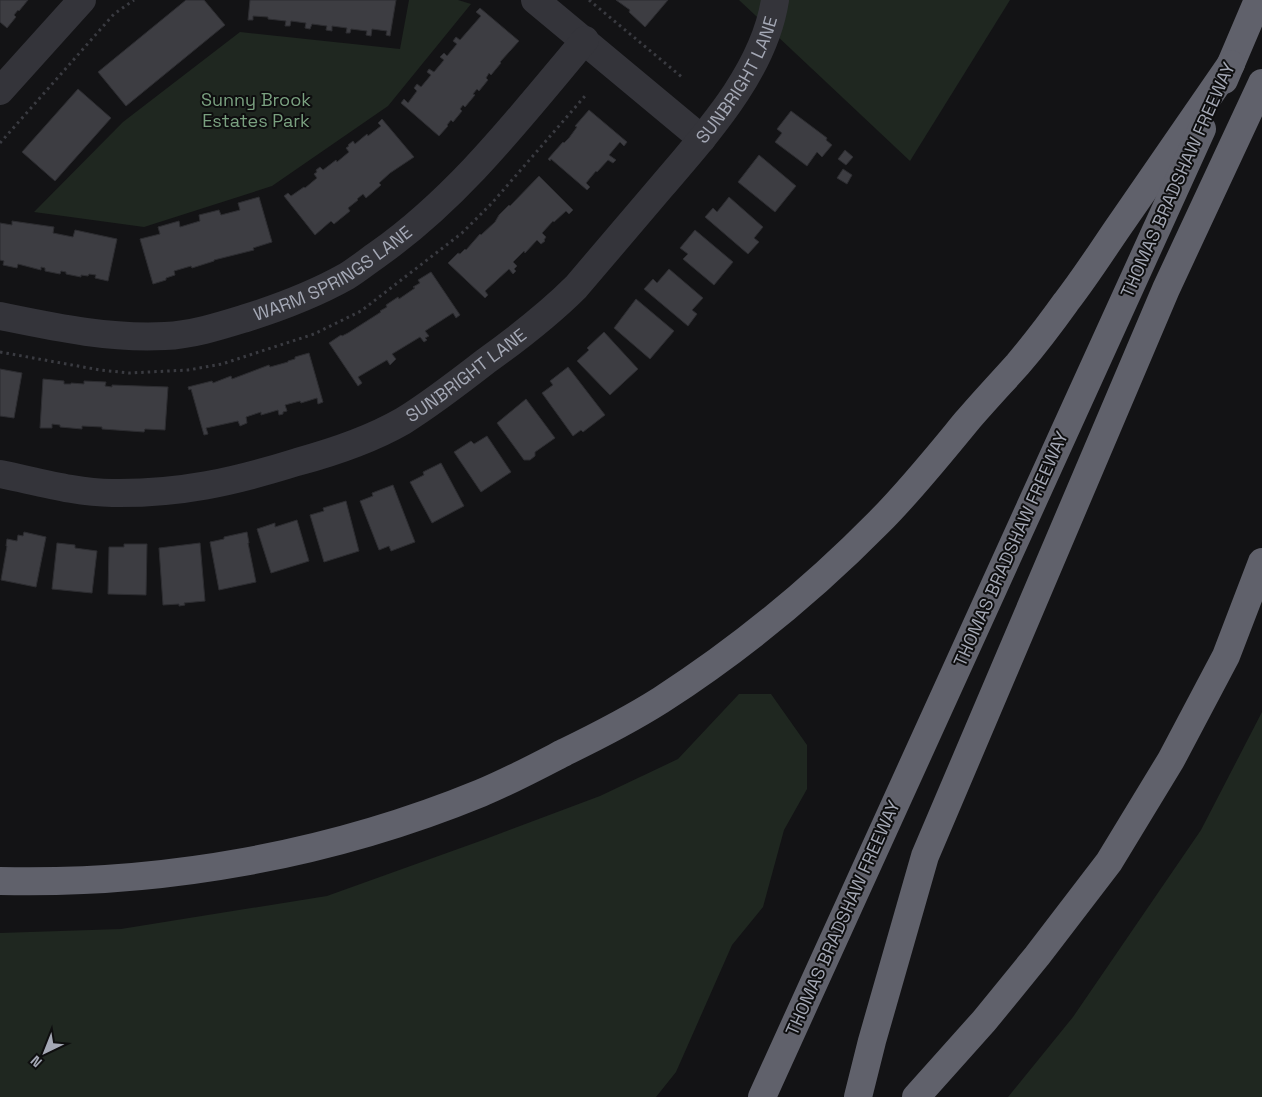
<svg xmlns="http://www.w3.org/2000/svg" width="1262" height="1097" viewBox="0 0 1262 1097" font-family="'Space Grotesk',sans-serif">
	<rect width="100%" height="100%" fill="#131315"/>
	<g fill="#1f2720">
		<polygon points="409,0 458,0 471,4 388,106 272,186 144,227 34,212 123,122 240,32 400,49"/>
		<polygon points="739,0 1010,0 910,161"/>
		<polygon points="739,694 771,694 807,745 807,789 784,830 763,907 732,945 676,1072 656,1097 0,1097 0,933 121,929 327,896 483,840 600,796 678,759"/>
		<polygon points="1262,712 1262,1097 1008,1097 1073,1017 1201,830"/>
	</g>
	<g fill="#3d3d42" stroke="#2d2d31">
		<polygon points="0,0 28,0 19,11 18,10 14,15 16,17 7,28 0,22"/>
		<polygon points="186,0 204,0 225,25 126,106 98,72"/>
		<polygon points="250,0 396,0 390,36 386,35 387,31 372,29 371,36 366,35 367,31 351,29 350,33 346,33 347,28 332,26 332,31 326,30 327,26 312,24 310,29 305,28 306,23 291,21 290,26 285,26 286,21 268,19 268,17 253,16 253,20 248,20"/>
		<polygon points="616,0 668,0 645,27 629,12 630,10"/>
		<polygon points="480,8 519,41 500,62 501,63 491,75 489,73 486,78 488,80 479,91 477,89 473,94 475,95 465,107 463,105 460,109 462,111 453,122 451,120 447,125 448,126 439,136 401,103 404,99 408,103 417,91 414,88 417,84 421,87 431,75 427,72 429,69 434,72 444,60 440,57 444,53 447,56 457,44 453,41 456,37 460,40 481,16 476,12"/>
		<polygon points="78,89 111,118 55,181 22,152"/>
		<polygon points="589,110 627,142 624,146 620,142 609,155 616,160 613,163 608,160 597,172 596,171 586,183 590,187 587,190 551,159 550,161 548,159 563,142 564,143 569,138 577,127 575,126"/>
		<polygon points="791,111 827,138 826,140 832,145 822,157 817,152 807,166 775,142 782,133 777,129"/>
		<polygon points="382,119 414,157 390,173 379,183 381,185 366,198 363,194 357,199 358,200 348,208 350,211 334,224 331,221 315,235 284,196 288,193 291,196 304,187 305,188 317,178 314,174 317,172 316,170 320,167 323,170 336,160 337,162 349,152 346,148 349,146 348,145 353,141 355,144 367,134 368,136 381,126 378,123"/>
		<polygon points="845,150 853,157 846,165 838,159"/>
		<polygon points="759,155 796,186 775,212 738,182"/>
		<polygon points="843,169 852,175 847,184 837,178"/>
		<polygon points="539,176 573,210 569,214 566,211 554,222 553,221 542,233 546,237 544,240 545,241 541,244 537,240 525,253 524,251 513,262 517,266 514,269 516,271 513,274 509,269 485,291 488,295 485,298 448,263 458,253 460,254 465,249 466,250 480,234 481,235 495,222 499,215 509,205 510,206"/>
		<polygon points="259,197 272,242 253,248 254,250 214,260 214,261 192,268 191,266 174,271 175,275 166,278 166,280 153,284 140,239 160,234 158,227 179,221 180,227 200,221 199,215 219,210 221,215 240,210 238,203"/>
		<polygon points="729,197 763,227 754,238 759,242 748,254 705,217 713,208 717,212"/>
		<polygon points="12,221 54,227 53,233 73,237 75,230 117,239 108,281 95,278 96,275 89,274 88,276 81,275 81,277 66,274 66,272 61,271 60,274 45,271 45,268 41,267 41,270 18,264 17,268 3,265 4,261 0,260 0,223 12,225"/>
		<polygon points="695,230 733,262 714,285 683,259 688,254 680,248"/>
		<polygon points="669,269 703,298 692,310 697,314 688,326 644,289 653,279 657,283"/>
		<polygon points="431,272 460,315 456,318 453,313 425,331 429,336 425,338 427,340 424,342 420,337 392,354 396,359 390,365 387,360 358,377 362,383 358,386 329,343 341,335 342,336 348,333 381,312 380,311 387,307 386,305 398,297 399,299 415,288 413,287 420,283 418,280"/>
		<polygon points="636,299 674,331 650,359 614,328"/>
		<polygon points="604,332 638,369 610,395 577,361 589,350 587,348"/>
		<polygon points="309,353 323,402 318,404 317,398 301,403 300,401 285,405 287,411 283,412 283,414 279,415 278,410 261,415 261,412 246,417 247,423 240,426 238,421 206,428 208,434 204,435 191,389 189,390 188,387 212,381 213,383 231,376 232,379 269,365 270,367 288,362 288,361 295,359 295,357"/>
		<polygon points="568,367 605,415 583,432 581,430 573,436 542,393 553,385 550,381"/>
		<polygon points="0,369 22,373 14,418 0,416"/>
		<polygon points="43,379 64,381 64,384 71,384 71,383 84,384 84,381 106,382 105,386 112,387 112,385 168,387 165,430 145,429 144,432 102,429 102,427 82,426 82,429 60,427 60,425 52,424 52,428 40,428"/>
		<polygon points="526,399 555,438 535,452 535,456 530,460 524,460 497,423"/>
		<polygon points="487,436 511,472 481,492 454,452 471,441 474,444"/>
		<polygon points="441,463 464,506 432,523 410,482 424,475 423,472"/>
		<polygon points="393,485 415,542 391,551 389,546 379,550 360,501 373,496 372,493"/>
		<polygon points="346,501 359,551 324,562 310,515 324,511 323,508"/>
		<polygon points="297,520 309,561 271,573 257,529 275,523 275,527"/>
		<polygon points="24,532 46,537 36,587 1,580 7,546 6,546 7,539 17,541 18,535 23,536"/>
		<polygon points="247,532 249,543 248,543 256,582 219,590 210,542 224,539 224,537"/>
		<polygon points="57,543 75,545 75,548 97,551 92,593 52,589"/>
		<polygon points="200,543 205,601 184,603 185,605 179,606 179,604 163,605 159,548"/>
		<polygon points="124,544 147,544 146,595 108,594 109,547 124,547"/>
	</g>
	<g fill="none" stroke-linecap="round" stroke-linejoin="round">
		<g stroke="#3a3b41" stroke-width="3" stroke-dasharray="2.5 4" stroke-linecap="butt">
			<polyline points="589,0 683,78"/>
			<polyline points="0,143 114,14 134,0"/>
			<polyline points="0,352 100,370 129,373 188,370 222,364 314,334 361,311 462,233 492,203 585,96"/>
		</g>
		<g stroke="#34343a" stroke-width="28">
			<polyline points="535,0 702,139"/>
			<polyline points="0,91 82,0"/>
			<path id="s1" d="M 0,316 C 54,327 109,339 165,336 C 192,335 220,326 246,318 C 281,307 315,294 347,276 C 358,269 368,261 378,254 C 459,197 521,116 585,40"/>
			<path id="s2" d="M 0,474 C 35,481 77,493 112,493 C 180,494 233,482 297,462 C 334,452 370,440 403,421 C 432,403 459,382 486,361 C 518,338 548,315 576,287 C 605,253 634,219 662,186 C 707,133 764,71 775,0"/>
		</g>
		<g stroke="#60616b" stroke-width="28">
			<polyline points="1224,80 1258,0"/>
			<path d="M 0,881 C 163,885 330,855 481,793 C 510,781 538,766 565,752 C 598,736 631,719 661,700 C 740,649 813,589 879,522 C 910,491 938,456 966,422 C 983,402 1001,383 1018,364 C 1035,344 1051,323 1066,302 C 1087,275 1105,246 1124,219 C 1160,167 1195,116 1231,64"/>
			<polyline points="762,1097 1202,129"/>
			<polyline points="858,1097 872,1041 925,856 1166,289 1262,83"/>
			<polyline points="916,1097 984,1021 1037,956 1109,862 1171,760 1226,656 1262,562"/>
		</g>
	</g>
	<g text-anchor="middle" stroke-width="4" stroke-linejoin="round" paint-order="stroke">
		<g font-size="18" fill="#a4a8b5" stroke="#0e0e0f">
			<text dy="6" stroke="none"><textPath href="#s2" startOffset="899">SUNBRIGHT LANE</textPath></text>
			<text transform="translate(1178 180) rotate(-66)" y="6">THOMAS BRADSHAW FREEWAY</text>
			<text dy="6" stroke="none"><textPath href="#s1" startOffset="348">WARM SPRINGS LANE</textPath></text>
			<text dy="6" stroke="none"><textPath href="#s2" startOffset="494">SUNBRIGHT LANE</textPath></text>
			<text transform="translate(1011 549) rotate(-66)" y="6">THOMAS BRADSHAW FREEWAY</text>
			<text transform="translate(843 918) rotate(-66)" y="6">THOMAS BRADSHAW FREEWAY</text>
		</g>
		<g font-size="18" fill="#7aa180" stroke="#0e0e0f">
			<text x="256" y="106">Sunny Brook<tspan x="256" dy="21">Estates Park</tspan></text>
		</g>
	</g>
	<g transform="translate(45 1052) rotate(223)" stroke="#0e0e0f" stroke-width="4" paint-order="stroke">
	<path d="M0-4L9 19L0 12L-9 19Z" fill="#a4a8b5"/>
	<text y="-8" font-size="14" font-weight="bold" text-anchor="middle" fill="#a4a8b5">N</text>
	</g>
</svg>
